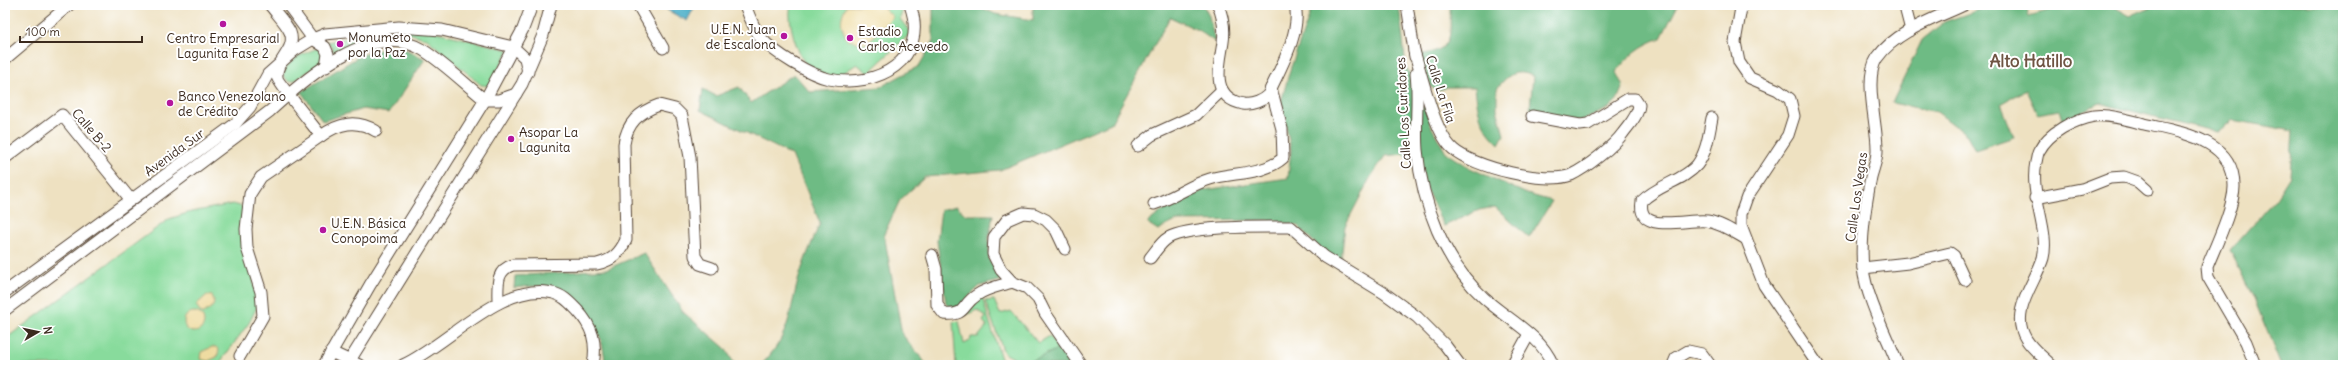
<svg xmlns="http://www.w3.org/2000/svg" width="2348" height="370" viewBox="0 0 2348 370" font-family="Delius,sans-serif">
	<rect width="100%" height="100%" fill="#fff"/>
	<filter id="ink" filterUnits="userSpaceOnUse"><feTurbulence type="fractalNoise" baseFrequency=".025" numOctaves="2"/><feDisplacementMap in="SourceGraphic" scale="8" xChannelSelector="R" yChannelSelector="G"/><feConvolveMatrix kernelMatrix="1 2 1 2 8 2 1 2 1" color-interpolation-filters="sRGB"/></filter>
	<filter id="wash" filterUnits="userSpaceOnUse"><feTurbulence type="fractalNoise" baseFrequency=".012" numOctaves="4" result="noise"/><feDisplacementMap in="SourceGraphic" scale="16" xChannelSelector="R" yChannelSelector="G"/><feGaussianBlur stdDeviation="0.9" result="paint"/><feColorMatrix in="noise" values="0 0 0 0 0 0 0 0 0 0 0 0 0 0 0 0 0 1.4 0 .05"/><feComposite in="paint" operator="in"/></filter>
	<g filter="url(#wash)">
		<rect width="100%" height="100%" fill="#eee1c1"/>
		<g fill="#88db9c" stroke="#62825d">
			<path d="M 791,5 L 904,5 L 900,19 L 911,33 L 868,73 L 857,64 L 837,77 C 829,75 816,74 810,69 C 798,59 786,19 791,5 Z"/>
			<polygon points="429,30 509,50 489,86 481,85 427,39 408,33 388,33 350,46 334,54 332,46 327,42 386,31"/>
			<path d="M 318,48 L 323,52 L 324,61 L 294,81 L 289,82 L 283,76 C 285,61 304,53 318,48 Z"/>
			<polygon points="233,204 244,207 257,307 249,323 218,365 5,365 5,339 169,219 191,212"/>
			<polygon points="982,297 1002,362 992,365 956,365 953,322 959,321 964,344 970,341 971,337 978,337 987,326 983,321 986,317 977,310 966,315"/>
			<polygon points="994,300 1000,314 1011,311 1038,343 1050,336 1058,349 1025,364 1004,353 985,301"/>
		</g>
		<g fill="#6ebb84" stroke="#547251">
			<path d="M 933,5 L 976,5 L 995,14 L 1033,20 L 1033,5 L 1203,5 L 1209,16 L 1215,42 L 1198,30 L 1170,17 L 1111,123 L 1000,170 L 925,177 L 900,200 L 884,234 L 902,334 L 927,365 L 761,365 C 794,332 788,308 802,268 C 807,253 814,238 820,223 L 792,155 L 700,110 L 703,89 L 716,96 L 739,87 L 751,103 L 794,74 L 810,92 L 880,87 L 919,66 L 933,42 Z"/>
			<polygon points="1313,5 1399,5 1406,67 1420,92 1432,128 1446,153 1468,167 1527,194 1552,201 1529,238 1495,207 1479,210 1444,226 1427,191 1421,169 1404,154 1385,156 1370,178 1345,226 1340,269 1298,226 1274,220 1176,221 1158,230 1147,223 1161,212 1204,190 1288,178 1291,150 1281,102 1290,70"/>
			<path d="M 1450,5 L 1678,5 L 1661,38 C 1641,45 1629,55 1616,72 L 1623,86 L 1617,100 L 1609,108 L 1582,121 L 1536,117 L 1530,108 L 1533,76 C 1515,69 1509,74 1497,88 L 1497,109 L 1504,135 L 1499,144 C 1480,126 1478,113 1475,87 L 1447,87 L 1438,91 L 1431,87 L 1419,55 C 1456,49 1450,37 1450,5 Z"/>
			<polygon points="1993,5 2025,5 2029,16 2068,5 2111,5 2130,16 2155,5 2343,5 2343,365 2281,365 2254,299 2230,250 2276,198 2290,176 2293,131 2233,120 2217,132 2099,103 2063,122 2059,110 2037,114 2026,90 2001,104 2014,137 1975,150 1967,135 1937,112 1892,103 1922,40 1944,22"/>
			<polygon points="401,47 425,59 389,113 363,109 323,121 301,92 358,57 372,51"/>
			<polygon points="956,206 966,215 993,215 989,237 989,260 1005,279 980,286 959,306 952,309 946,304 937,241 941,210"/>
			<path d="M 644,253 L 683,312 L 725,348 L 735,365 L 605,365 C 605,338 588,303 563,290 C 550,284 527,286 514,288 L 515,276 L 607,269 Z"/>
			<polygon points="1058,349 1074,365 992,365 1002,362 1025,364"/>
		</g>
		<g fill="#eeda9e" stroke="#94825e">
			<path d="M 847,5 L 881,5 L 893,17 L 866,44 L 848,40 C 840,26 839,19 847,5 Z"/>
			<polygon points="207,295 212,296 214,301 213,306 204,313 201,313 196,305"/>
			<circle cx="194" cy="322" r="10"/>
			<polygon points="212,347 216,347 219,350 217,357 208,361 200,359 201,352"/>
		</g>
		<polygon fill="#48aec8" stroke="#426c73" points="670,5 689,5 694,8 687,21 667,10"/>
	</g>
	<g filter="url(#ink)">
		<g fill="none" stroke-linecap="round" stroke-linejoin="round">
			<g stroke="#564536" stroke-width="13">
				<g id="minor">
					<polyline points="288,5 313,39 325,47 328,54 326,67"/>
					<polyline points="638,5 663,48"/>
					<path d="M 745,5 C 749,16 754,29 761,38 C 774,53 810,75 829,79 C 877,89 930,60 910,5"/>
					<path d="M 1218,5 C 1223,17 1225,29 1223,42 C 1220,64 1209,97 1243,104 C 1252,105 1262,101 1268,95 C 1279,70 1302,32 1295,5"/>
					<polyline points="1407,5 1415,57"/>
					<polyline points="1744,5 1741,8 1735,42 1739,62 1750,78 1778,90 1790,99 1794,116 1788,135 1747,197 1741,214 1741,225 1764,285 1818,365"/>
					<polyline points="1907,5 1906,11 1911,30"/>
					<path d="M 1414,51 C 1422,75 1434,133 1453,149 C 1473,167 1546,185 1571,175 C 1586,168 1614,146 1623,133 C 1629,125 1638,116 1639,105 L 1635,99 L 1628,99 L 1588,124 L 1580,125 L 1532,116"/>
					<polyline points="5,59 69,5"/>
					<path d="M 1416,74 C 1419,99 1415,124 1417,150 C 1422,203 1444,262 1484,298 C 1508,320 1540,334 1553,365"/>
					<polyline points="485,100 499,100 516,94"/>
					<path d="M 1712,118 C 1709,133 1707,152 1697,165 C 1683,181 1658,185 1642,201 C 1636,236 1688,218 1707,221 C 1721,223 1734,232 1746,239"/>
					<path d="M 321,136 C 339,123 356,119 376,131"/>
					<polyline points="1138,146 1152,135 1196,115 1222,90"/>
					<polyline points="5,158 62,115 131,200"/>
					<polyline points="2035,198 2082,189 2110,178 2124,177 2138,182 2147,190"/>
					<path d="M 1154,204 C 1174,198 1190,185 1210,179 C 1233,172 1264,175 1283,158 L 1282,129 L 1271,88"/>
					<polyline points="1065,249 1056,230 1046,220 1034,214 1023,213 1007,220 994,237 993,254 1001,270 1012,282 1027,288 1038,299 1045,313 1081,365"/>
					<path d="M 932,255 L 936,269 L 937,305 L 944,314 C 967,316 961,305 977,295 C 987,288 1000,286 1012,282"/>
					<path d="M 1150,258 C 1155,252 1161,242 1168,238 C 1191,225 1263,227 1291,227 L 1325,257 L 1384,293 L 1417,317 L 1445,345 L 1460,365"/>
					<polyline points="1863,268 1908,263 1950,253 1954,256 1965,280"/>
					<polyline points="5,292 235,124 250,107 268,74 295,50 313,39 325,34 399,27 442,30 513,47 525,58 528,72"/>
					<path d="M 498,303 C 498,287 495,270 513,265 L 597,264 C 613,260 619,254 626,240 L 624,144 C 627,123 639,112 659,105 L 675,109 L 682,116 L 690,157 L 695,256 L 700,264 L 712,268"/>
					<path d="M 5,310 L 270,111 C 306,78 372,19 423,50 C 445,64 465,84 485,100"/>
					<polyline points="331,352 359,365"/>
					<path d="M 240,356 L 263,316 L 261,292 L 247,248 L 246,229 L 250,194 L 261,177 L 321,136 C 315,128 277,81 277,77 C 275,60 297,50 290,32 C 286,23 276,13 270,5"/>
					<polyline points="324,365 370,285 485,100 523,29 532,5"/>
					<polyline points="347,365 522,84 543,35 551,5"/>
					<path d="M 403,365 C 448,345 501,281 553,293 C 563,295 570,303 577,310 C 593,327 597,343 593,365"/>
					<polyline points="1512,365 1529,334"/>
					<polyline points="1673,365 1676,358 1688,351 1702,354 1710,365"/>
					<path d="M 1898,365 C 1887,337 1866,297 1863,268 C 1860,242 1866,203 1871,177 C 1873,169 1877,160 1877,151 C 1878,126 1863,79 1877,58 C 1896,31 1936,18 1964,5"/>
					<path d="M 2051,365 C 2043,357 2032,349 2026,339 C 2009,312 2035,284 2043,258 C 2050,230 2029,195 2036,162 C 2037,159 2037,154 2039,151 C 2049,132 2073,120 2094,116 C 2109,114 2129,120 2144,124 C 2179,132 2235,139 2234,187 C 2234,207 2215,247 2207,267 L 2208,277 L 2246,342 L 2255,365"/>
				</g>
			</g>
			<use href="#minor" stroke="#fff" stroke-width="11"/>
		</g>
	</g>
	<g fill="#b5179e" stroke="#fff" stroke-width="1.5">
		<circle cx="223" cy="24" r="4"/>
		<circle cx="784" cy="36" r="4"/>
		<circle cx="850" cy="38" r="4"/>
		<circle cx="340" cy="44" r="4"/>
		<circle cx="170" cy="103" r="4"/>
		<circle cx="511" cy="139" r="4"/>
		<circle cx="323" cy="230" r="4"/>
	</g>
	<g text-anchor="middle" stroke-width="4" stroke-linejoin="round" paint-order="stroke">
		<g font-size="13" fill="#3b2a1e" stroke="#fff" text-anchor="start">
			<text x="776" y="34" text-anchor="end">U.E.N. Juan<tspan x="776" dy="15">de Escalona</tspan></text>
			<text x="858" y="36">Estadio<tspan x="858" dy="15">Carlos Acevedo</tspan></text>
			<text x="348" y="42">Monumeto<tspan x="348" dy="15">por la Paz</tspan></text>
			<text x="223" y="43" text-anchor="middle">Centro Empresarial<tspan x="223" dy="15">Lagunita Fase 2</tspan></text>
			<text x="178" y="101">Banco Venezolano<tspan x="178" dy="15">de Crédito</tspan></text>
			<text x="519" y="137">Asopar La<tspan x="519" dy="15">Lagunita</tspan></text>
			<text x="331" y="228">U.E.N. Básica<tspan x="331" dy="15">Conopoima</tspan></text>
		</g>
		<g font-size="13" fill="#3b2a1e" stroke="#fff">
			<text transform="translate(1441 89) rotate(72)" y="5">Calle La Fila</text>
			<text transform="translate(1403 113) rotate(-93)" y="5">Calle Los Curidores</text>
			<text transform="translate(92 130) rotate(49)" y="5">Calle B-2</text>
			<text transform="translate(174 152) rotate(-36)" y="5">Avenida Sur</text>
			<text transform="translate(1856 197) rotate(-82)" y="5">Calle Los Vegas</text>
		</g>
		<g font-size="17" font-weight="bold" fill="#6f5443" stroke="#fff">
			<text x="2031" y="67">Alto Hatillo</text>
		</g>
	</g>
	<rect width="2348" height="370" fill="none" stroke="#fff" stroke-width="20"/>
	<g transform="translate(38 332) rotate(81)" stroke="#ffffff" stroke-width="3" paint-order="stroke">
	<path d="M0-3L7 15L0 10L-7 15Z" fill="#3b2a1e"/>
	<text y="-6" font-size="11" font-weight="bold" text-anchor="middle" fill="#3b2a1e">N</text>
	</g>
	<path d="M20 36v6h122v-6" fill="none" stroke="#3b2a1e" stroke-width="2"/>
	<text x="26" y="36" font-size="12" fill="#3b2a1e" stroke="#ffffff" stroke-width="3" paint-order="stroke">100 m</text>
</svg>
